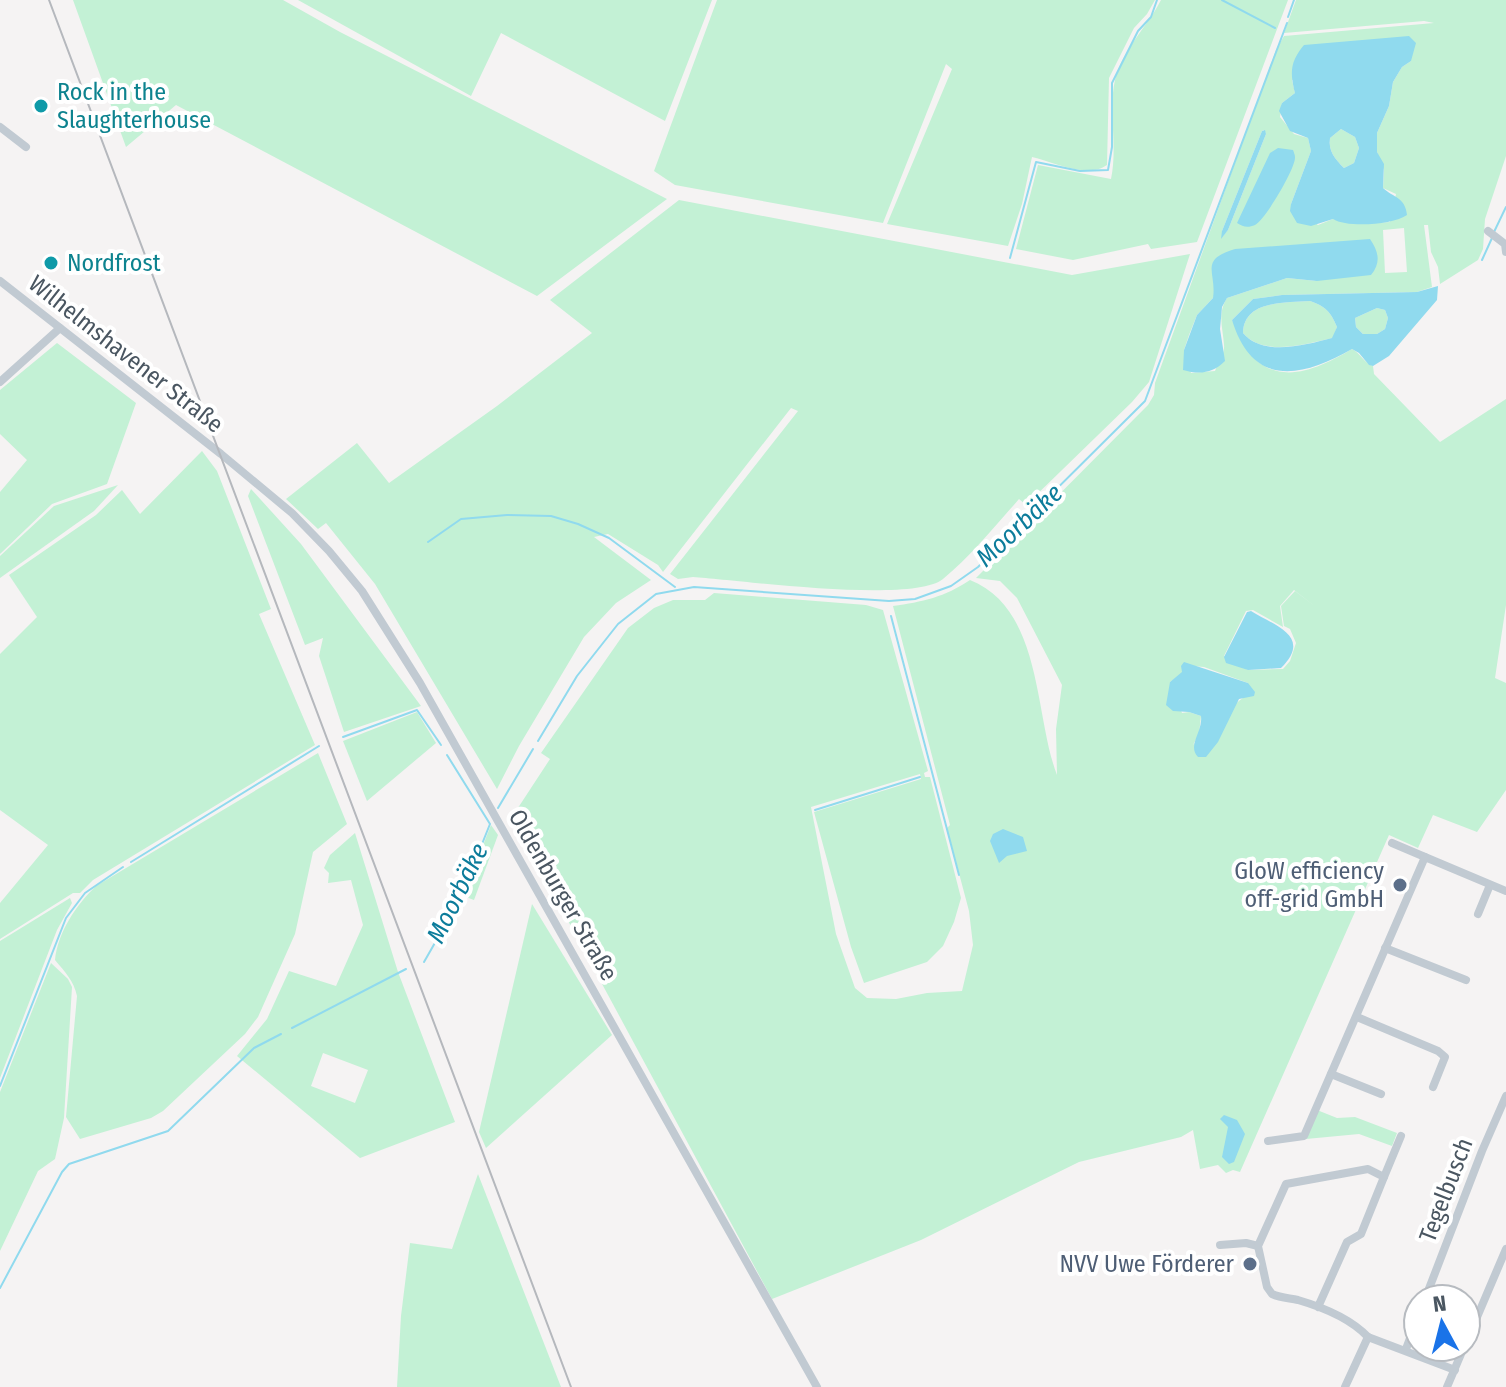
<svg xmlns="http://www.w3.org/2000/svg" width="1506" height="1387" viewBox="0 0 1506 1387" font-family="'Fira Sans Condensed',sans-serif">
	<rect width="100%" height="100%" fill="#f5f3f3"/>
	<g fill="#c3f1d5" fill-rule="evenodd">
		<polygon points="73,0 283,0 340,32 667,199 537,296 176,105 126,147"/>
		<polygon points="298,0 712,0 665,121 501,33 471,96"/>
		<path d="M 717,0 L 1155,0 L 1147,14 L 1134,28 L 1109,78 L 1107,165 C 1087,179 1053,162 1032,157 L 1022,204 L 1008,246 L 887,224 L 952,69 L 946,64 L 883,223 L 675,185 L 654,171 Z"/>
		<path d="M 1161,0 L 1288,0 L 1197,242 L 1151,249 L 1148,244 L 1073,260 L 1016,249 L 1038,165 L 1111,179 C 1118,146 1108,111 1115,80 C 1122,50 1148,26 1161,0 Z"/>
		<path d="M 1296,0 L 1506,0 L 1506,156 L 1485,219 L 1483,249 L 1478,260 L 1440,284 L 1438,267 L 1431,252 L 1428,225 L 1424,225 L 1432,287 L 1417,292 L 1282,295 L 1253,299 L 1232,320 C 1239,332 1245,348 1254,358 C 1283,387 1323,366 1352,349 C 1360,353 1365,364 1373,366 L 1374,374 L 1440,442 L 1506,399 L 1506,605 L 1495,678 L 1506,683 L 1506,790 L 1477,832 L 1433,815 L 1418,848 L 1389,835 L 1240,1172 L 1233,1170 L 1226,1173 L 1218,1165 L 1200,1169 L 1193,1130 L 1181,1137 L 1079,1162 L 921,1240 L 772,1299 L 512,817 L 550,759 L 541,753 L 628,628 L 654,608 L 673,600 L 705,600 L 714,593 L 866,605 L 883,610 L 928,771 L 924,773 L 925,777 L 930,777 L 961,898 L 954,922 L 943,946 L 927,962 L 864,983 L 851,947 L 814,812 L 921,779 L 920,774 L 811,807 L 836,934 L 855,988 L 867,998 L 896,999 L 927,993 L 962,991 L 973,945 L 969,911 L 947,828 L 950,825 L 893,606 C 922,602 945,597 970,580 C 1043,609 1034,715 1057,775 L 1056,729 L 1062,685 L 1017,598 L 1000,581 L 976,578 L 1148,405 L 1154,395 L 1155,383 L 1276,50 L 1284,36 L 1434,23 L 1424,21 L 1284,33 ZM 1411,61 L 1402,67 L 1393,82 L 1389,106 L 1377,133 L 1377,152 L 1384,170 L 1383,188 L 1396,194 L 1390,222 L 1356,224 L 1333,219 L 1318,225 L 1291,204 L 1311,151 L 1308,138 L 1294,134 L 1280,117 L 1282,103 L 1295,93 L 1292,80 ZM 1264,130 L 1266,134 L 1228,230 L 1222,237 L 1222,231 L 1262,131 ZM 1404,228 L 1407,272 L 1385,273 L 1383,230 ZM 1235,249 L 1317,281 L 1287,278 L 1227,298 C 1217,314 1223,328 1224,345 C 1225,354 1218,363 1215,371 L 1191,373 L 1184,350 L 1189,335 L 1197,315 L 1213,298 ZM 1294,590 L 1316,607 L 1295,591 L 1281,606 L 1284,626 L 1290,629 L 1296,643 L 1290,661 L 1283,669 L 1248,670 L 1224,656 L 1246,611 L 1253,610 L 1283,627 L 1280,606 ZM 1192,666 L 1204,667 L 1248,683 L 1245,697 C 1238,699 1202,736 1193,745 L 1199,734 L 1201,716 L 1189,712 L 1182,713 L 1170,682 Z"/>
		<path d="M 1341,129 L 1355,137 L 1359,148 L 1354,163 L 1344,168 C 1335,159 1328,151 1330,138 Z"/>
		<path d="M 679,200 L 1072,275 L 1190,254 L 1149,382 L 1132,402 L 1026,505 L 1019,499 C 995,526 971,556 943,579 C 912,604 739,580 693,577 L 678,579 L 670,574 L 798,411 L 791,408 L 663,572 L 658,565 L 608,534 L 594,537 L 651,580 L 616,603 L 584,637 L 519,746 L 497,789 L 375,584 L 326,523 L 318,529 L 286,499 L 357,443 L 389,483 L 497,406 L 592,333 L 550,300 Z"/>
		<path d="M 1310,301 C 1325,306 1331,312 1337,327 L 1333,338 C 1306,344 1263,357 1243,333 C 1244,300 1285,303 1310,301 Z"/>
		<polygon points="1377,308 1385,310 1388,318 1385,329 1377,334 1363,334 1356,327 1355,318"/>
		<polygon points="57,343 136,403 107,484 52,504 0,554 0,492 27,460 0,434 0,390"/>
		<polygon points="202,451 217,471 271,609 259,614 315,745 93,880 80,893 73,893 0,939 0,903 48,845 0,810 0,654 37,617 9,575 96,515 122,490 140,514"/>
		<polygon points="118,485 94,511 0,578 0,556 54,506"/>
		<polygon points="251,489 301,544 421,706 344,732 319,656 323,638 305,645 248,496"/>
		<polygon points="417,712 436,743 367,801 343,741"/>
		<path d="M 318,753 L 347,824 L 313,852 L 295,934 L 258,1017 L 245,1034 L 163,1111 L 151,1118 L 80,1139 L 66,1117 L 77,996 C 74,981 65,972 55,960 C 58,932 76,905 96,886 Z"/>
		<polygon points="491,825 498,835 474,900 463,896"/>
		<path d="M 355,833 L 398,972 L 455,1122 L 360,1158 L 237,1056 L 267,1019 L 289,971 L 336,986 L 363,925 L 351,880 L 328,883 L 329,873 L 324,868 L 330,855 ZM 323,1053 L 368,1070 L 355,1103 L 311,1086 Z"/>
		<polygon points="70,898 72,903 57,930 0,1078 0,941"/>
		<polygon points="532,904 612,1035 486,1148 479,1132"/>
		<polygon points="51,963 68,979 72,987 64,1118 55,1159 38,1171 0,1251 0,1092"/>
		<polygon points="1317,1110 1337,1118 1355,1117 1397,1133 1392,1146 1359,1134 1306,1139"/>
		<polygon points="478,1174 561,1387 397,1387 401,1316 410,1243 452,1249"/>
	</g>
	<g fill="#90daee" fill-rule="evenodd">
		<path d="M 1409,36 L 1416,43 L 1411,61 L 1402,67 L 1393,82 L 1389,106 L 1377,133 L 1377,152 L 1384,164 L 1383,188 C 1394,198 1405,197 1407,215 C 1393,225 1347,228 1333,219 L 1311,226 L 1297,223 L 1290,211 L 1291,204 L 1311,151 L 1308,138 L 1290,131 L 1279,111 L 1282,103 L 1295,93 C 1290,72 1290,62 1304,45 ZM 1341,129 L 1355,137 L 1359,148 L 1354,163 L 1344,168 C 1335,159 1328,151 1330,138 Z"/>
		<polygon points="1265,130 1266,134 1228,230 1221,239 1222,231 1262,131"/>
		<path d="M 1278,148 L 1293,150 C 1294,153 1295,155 1295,157 C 1296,168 1265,220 1255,225 C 1248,228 1243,227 1237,223 L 1270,153 Z"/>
		<path d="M 1370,239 C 1379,252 1381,263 1371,275 L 1317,281 L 1287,278 L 1227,298 L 1222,307 L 1220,329 L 1225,361 C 1213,373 1200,375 1183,370 L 1184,350 L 1197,315 L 1213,298 C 1217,272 1198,260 1235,249 Z"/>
		<path d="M 1438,286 L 1437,300 L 1389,356 L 1373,366 L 1369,365 L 1359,353 L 1352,349 C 1301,378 1253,388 1232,320 L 1253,299 L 1282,295 L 1417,292 ZM 1310,301 C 1325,306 1331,312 1337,327 L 1332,338 C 1305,345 1263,357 1243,333 C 1244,300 1285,303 1310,301 ZM 1377,308 L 1385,310 L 1388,318 L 1385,329 L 1377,334 L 1363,334 L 1356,327 L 1355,318 Z"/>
		<path d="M 1251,611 C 1275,626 1313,636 1281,668 L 1248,670 L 1226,663 L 1224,657 L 1247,612 Z"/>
		<path d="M 1184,662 L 1248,683 L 1255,692 L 1254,696 L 1239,699 L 1218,742 L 1206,757 L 1198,757 C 1187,745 1203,732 1201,716 L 1189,712 L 1173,711 L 1166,705 L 1170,682 L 1182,672 L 1181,666 Z"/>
		<polygon points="1003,829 1023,837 1027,851 1007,856 999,863 990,841 993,834"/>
		<polygon points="1224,1115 1237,1120 1245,1134 1234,1162 1229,1164 1222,1157 1228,1127 1220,1119"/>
	</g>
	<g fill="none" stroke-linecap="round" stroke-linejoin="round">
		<g stroke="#90daee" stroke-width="2">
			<polyline points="1222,0 1275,28"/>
			<polyline points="1288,17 1294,0"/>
			<polyline points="1494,232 1506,207"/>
			<polyline points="1010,258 1036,162 1080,171 1108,170 1112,147 1112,83 1138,31 1151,17 1157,0"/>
			<polyline points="1482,260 1492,238"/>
			<polyline points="428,542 461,519 507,515 551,516 578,524 609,538 675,587"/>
			<polyline points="891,616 959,875"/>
			<polyline points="343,737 417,710 441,745"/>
			<polyline points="538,741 577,676 618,624 656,594 694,587 889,601 915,599 951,586 978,567 1145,401 1287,23"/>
			<polyline points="498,808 533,749"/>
			<polyline points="815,810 920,777"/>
			<polyline points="131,862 319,746"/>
			<polyline points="424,962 460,899 490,824 447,755"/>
			<polyline points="292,1028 406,969"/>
			<polyline points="0,1086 66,918 85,893 123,867"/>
			<polyline points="0,1288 62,1172 69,1164 168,1131 254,1048 281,1034"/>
		</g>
		<g stroke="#c1cad2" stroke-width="8">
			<polyline points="0,127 26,147"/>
			<polyline points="1488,231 1505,244 1506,252"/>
			<polyline points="0,281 221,454 292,513 329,551 362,591 420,683 817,1387"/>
			<polyline points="0,382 60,328"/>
			<polyline points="1392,843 1425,857"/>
			<polyline points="1478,914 1490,885"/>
			<polyline points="1385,948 1466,980"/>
			<polyline points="1357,1017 1438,1051 1445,1057 1433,1087"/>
			<polyline points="1331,1074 1381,1094"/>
			<polyline points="1268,1141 1304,1136 1425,857 1506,891"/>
			<polyline points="1384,1177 1401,1136"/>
			<polyline points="1220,1245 1246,1243 1258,1246"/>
			<polyline points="1425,1299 1482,1151 1506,1096"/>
			<path d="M 1318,1307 L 1347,1242 L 1361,1234 L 1384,1177 L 1368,1169 L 1286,1184 L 1258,1246 L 1267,1287 L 1272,1294 C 1281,1298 1289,1298 1298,1300 C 1322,1307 1351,1319 1368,1337"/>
			<polyline points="1368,1337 1455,1370"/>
			<polyline points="1466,1343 1506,1249"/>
			<polyline points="1406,1349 1418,1317"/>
			<polyline points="1345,1387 1368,1337"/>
			<polyline points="1447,1387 1464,1347"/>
		</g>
		<polyline stroke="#b5b8bd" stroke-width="2" points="49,0 571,1387"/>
	</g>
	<g fill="#0f9aa8" stroke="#fff" stroke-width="3">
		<circle cx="41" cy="106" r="8"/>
		<circle cx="51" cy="263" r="8"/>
	</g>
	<g fill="#5c6f8a" stroke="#fff" stroke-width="3">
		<circle cx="1400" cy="885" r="8"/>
		<circle cx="1250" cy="1264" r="8"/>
	</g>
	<g text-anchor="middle" stroke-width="8" stroke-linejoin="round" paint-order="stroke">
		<g font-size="24" fill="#0d838f" stroke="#fff" text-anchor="start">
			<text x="57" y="100">Rock in the<tspan x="57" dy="28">Slaughterhouse</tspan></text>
			<text x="67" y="271">Nordfrost</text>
		</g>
		<g font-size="24" fill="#4a5661" stroke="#fff">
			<text transform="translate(126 354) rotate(38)" y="8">Wilhelmshavener Straße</text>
			<text transform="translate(563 895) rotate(60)" y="8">Oldenburger Straße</text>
			<text transform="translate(1446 1190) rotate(-69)" y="8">Tegelbusch</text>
		</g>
		<g font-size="24" fill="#4e5e75" stroke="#fff" text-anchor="end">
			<text x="1384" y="879">GloW efficiency<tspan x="1384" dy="28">off-grid GmbH</tspan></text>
			<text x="1234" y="1272">NVV Uwe Förderer</text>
		</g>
		<g font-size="26" font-style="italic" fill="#0c7c9b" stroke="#fff">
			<text transform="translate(1019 525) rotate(-43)" y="9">Moorbäke</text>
			<text transform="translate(457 893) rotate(-64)" y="9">Moorbäke</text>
		</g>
	</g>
	<g transform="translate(1442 1323) rotate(353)"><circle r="38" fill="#ffffff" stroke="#b7bbc0" stroke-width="2"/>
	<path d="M0-6L14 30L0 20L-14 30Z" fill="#1a73e8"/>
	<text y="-12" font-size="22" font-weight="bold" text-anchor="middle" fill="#4a5661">N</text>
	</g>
</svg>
